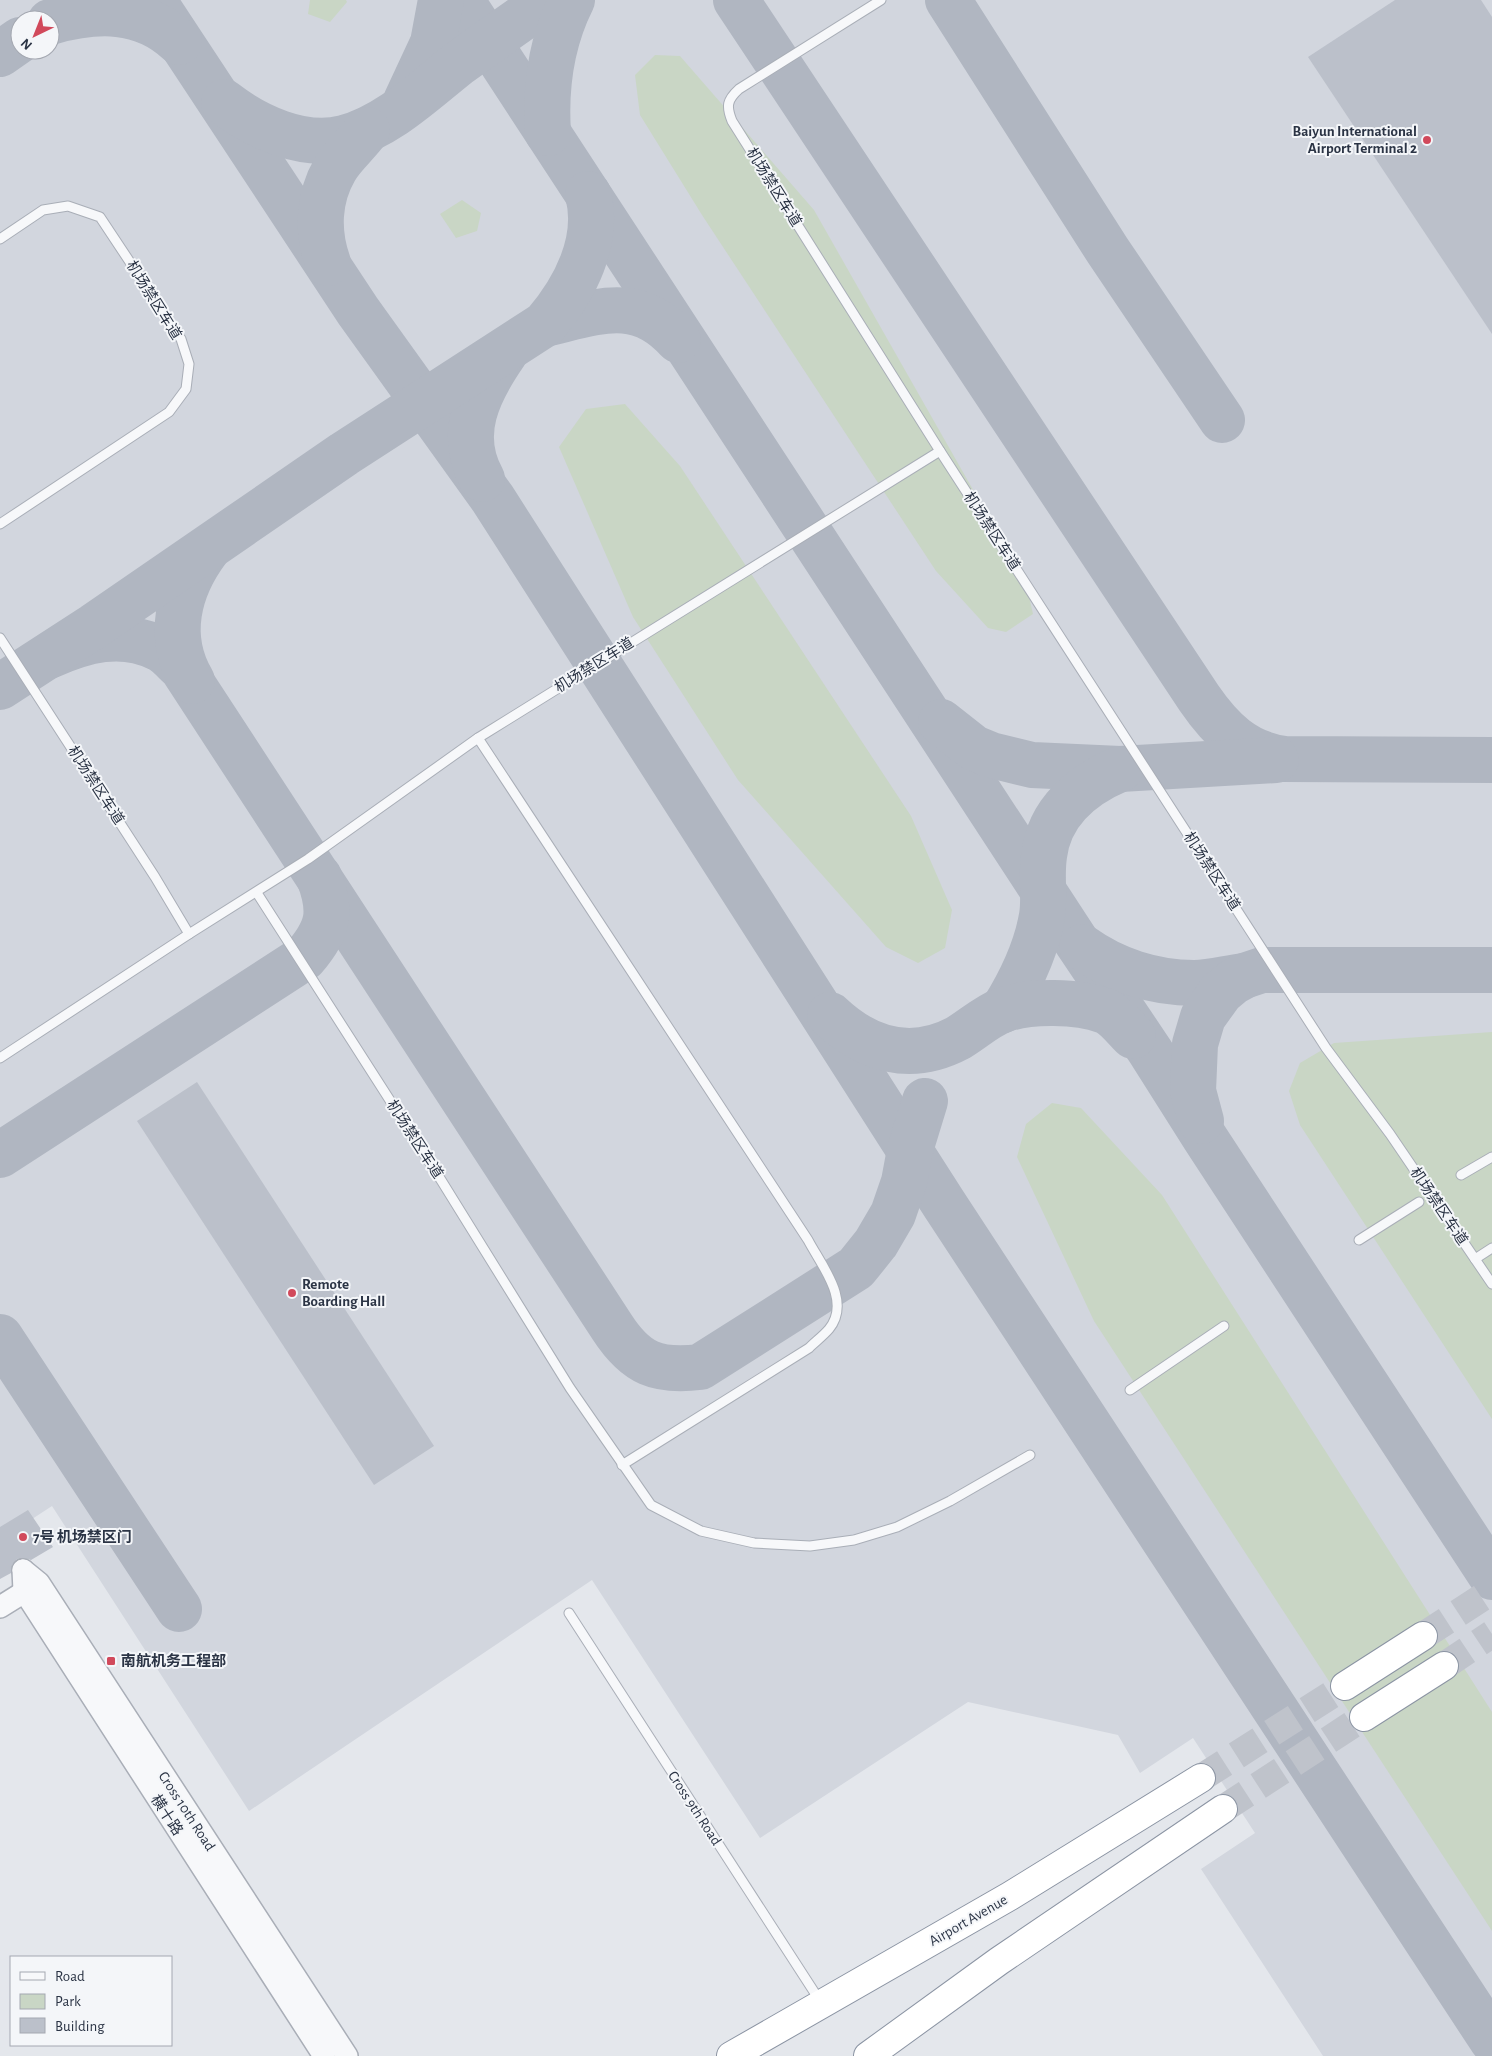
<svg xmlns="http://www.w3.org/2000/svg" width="1492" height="2056" viewBox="0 0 1492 2056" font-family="'Alegreya Sans','Noto Sans SC',sans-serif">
	<rect width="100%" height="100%" fill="#e4e7ec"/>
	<path fill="#d2d6de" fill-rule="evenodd" d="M 0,0 L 1492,0 L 1492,2056 L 1323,2056 L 1201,1869 L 1255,1833 L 1193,1738 L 1140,1773 L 1118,1735 L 968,1702 L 760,1838 L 592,1580 L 249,1811 L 52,1506 L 0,1540 ZM 20,20 L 50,20 L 50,50 L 20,50 Z"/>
	<g fill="#c9d6c5">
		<polygon points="310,0 346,0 347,2 330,22 308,14"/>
		<polygon points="655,55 680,56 814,210 1026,583 1033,614 1006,632 988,628 936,571 702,215 640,115 635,75"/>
		<polygon points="462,200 481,213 477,231 456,238 440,214"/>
		<polygon points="625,404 680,466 911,816 952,910 945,948 918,963 886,947 738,780 633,617 559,447 586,409"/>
		<polygon points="1492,1032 1492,1419 1300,1125 1289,1091 1300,1063 1334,1043"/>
		<polygon points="1052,1103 1081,1108 1162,1195 1492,1712 1492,1931 1094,1321 1017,1157 1026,1124"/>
	</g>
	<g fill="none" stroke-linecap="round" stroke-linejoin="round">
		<g stroke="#b0b6c1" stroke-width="46">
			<polyline points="153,0 358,311 493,499 944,1204 1492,2040"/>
			<polyline points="461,0 1078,944 1150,1051 1205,1138 1492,1577"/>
			<path d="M 736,0 L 1199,698 C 1221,730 1245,754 1285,759 L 1492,760"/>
			<polyline points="948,0 1108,251 1222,420"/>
			<path d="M 50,22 C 96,9 142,7 179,42"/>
			<polyline points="0,54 20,40"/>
			<polyline points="406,101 433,43 441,0"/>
			<path d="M 224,102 C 255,126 303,149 344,138 C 387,127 424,91 458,64 C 488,42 518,21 548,0"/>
			<path d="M 548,133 C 545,87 551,42 572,0"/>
			<path d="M 328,263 C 317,232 318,198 335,169 C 343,155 357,144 367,130"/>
			<path d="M 545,324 C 597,312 637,294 678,340"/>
			<path d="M 482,479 C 457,434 478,392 505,353"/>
			<path d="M 49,656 C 85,640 121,630 158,648 C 167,652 175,662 182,668 L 612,1327 C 636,1364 657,1372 700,1367 L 856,1268 L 876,1243 L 893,1214 L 904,1182 L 910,1150 L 925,1101"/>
			<path d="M 192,681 C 166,637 178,589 207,550"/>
			<path d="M 0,687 L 94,626 L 344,454 L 545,324 C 575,289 600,241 588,194"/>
			<polyline points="941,722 974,748 991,755 1032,765 1120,769 1276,760"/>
			<path d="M 1082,947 C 1114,970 1154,983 1194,983 C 1211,983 1227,978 1244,976"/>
			<path d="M 1003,1010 C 1021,981 1036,951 1042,916 C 1045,896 1041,876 1044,856 C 1049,812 1082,785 1120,769"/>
			<path d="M 830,1015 C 867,1050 911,1063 958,1038 C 973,1029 987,1016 1003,1010 C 1029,1000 1079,1001 1105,1011 C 1115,1015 1125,1028 1133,1036"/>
			<polyline points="1201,1121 1193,1091 1195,1044 1203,1017 1221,992 1233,982 1244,976 1262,970 1492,970"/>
			<path d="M 0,1155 L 304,958 C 329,929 332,912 319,877"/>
			<polyline points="0,1337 179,1609"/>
		</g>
	</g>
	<g fill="#bbc0ca">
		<polygon points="1395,0 1481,0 1492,17 1492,334 1308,57"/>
		<polygon points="197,1082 434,1446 374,1485 137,1121"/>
		<polygon points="28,1510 53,1547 31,1560 24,1558 17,1559 12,1565 11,1573 0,1579 0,1527"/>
	</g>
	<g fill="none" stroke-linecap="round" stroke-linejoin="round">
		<g stroke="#bfc3cb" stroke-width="28" stroke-dasharray="28 14" stroke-linecap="butt">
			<polyline points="1423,1636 1492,1591"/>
			<polyline points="1444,1666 1492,1634"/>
			<polyline points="1201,1778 1345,1686"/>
			<polyline points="1223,1809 1364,1717"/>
		</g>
		<g stroke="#a9aeb7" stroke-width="11">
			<g id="service">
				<path d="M 881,0 L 739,89 C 727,100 726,106 732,121 L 940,451 L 1326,1048 L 1390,1134 L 1492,1284"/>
				<polyline points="0,239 43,210 68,206 100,217 181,339 189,364 186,389 169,412 0,524"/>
				<polyline points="0,638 155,877 189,934"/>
				<path d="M 478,738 L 808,1240 C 821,1265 852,1301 829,1329 C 823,1336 815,1342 809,1348 L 622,1465"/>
				<polyline points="257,893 441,1180 570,1388 651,1505 701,1531 754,1543 810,1546 854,1540 897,1527 950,1501 1030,1455"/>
				<polyline points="0,1058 189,934 308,859 478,738 940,451"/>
				<polyline points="1461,1175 1492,1157"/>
				<polyline points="1359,1240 1419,1202"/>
				<polyline points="1475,1259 1492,1248"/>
				<polyline points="1130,1390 1224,1326"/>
				<polyline points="569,1613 820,2001"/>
			</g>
		</g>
		<g stroke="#a9aeb7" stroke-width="24">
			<g id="tertiary">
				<polyline points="23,1570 39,1583 347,2056"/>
				<polyline points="23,1570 24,1591 324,2056"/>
				<polyline points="0,1607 37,1584"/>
			</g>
		</g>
		<g stroke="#8b94a3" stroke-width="30">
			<g id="trunk">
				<polyline points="1345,1686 1423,1636"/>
				<polyline points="1364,1717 1444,1666"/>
				<polyline points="731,2056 1010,1896 1201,1778"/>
				<polyline points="868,2056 999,1961 1223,1809"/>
			</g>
		</g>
		<use href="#service" stroke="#f7f8fa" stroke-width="9"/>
		<use href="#tertiary" stroke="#f7f8fa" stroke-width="21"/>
		<use href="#trunk" stroke="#fff" stroke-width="28"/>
	</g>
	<g fill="#d1495b" stroke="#f4f6f9" stroke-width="2">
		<circle cx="1427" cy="140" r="5"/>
		<circle cx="292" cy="1293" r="5"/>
		<circle cx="23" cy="1537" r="5"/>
		<rect x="106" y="1656" width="10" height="10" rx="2.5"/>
	</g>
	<g text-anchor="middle" stroke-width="4" stroke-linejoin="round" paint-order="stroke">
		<g font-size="15" font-weight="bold" fill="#2b3445" stroke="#f4f6f9" text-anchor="start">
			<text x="1417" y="136" text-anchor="end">Baiyun International<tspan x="1417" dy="17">Airport Terminal 2</tspan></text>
			<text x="302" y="1289">Remote<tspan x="302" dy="17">Boarding Hall</tspan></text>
			<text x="33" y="1542">7号 机场禁区门</text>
			<text x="121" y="1666">南航机务工程部</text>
		</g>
		<g font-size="15" fill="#2b3445" stroke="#f4f6f9">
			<text transform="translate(774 187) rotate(58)" y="5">机场禁区车道</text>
			<text transform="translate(154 300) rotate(58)" y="5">机场禁区车道</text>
			<text transform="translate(992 531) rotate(57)" y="5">机场禁区车道</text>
			<text transform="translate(594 665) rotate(-32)" y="5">机场禁区车道</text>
			<text transform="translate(96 785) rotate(57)" y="5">机场禁区车道</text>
			<text transform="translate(1212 871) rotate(57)" y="5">机场禁区车道</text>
			<text transform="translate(415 1139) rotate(57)" y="5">机场禁区车道</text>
			<text transform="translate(1439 1206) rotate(56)" y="5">机场禁区车道</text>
			<text transform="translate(695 1808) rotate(57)" y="5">Cross 9th Road</text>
			<text transform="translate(187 1811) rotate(57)" y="5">Cross 10th Road</text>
			<text transform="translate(167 1815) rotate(57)" y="5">横十路</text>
			<text transform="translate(968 1920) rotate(-30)" y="5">Airport Avenue</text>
		</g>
	</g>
	<rect x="10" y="1956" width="162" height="90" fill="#f4f6f9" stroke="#a4a8b1"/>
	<rect x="20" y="1972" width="25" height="8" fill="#f7f8fa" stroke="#a4a8b1"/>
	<text x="55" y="1981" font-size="15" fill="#2b3445">Road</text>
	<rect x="20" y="1994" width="25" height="15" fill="#c9d6c5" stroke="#a4a8b1"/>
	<text x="55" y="2006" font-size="15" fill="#2b3445">Park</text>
	<rect x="20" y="2018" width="25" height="15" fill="#bbc0ca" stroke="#a4a8b1"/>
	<text x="55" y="2031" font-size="15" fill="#2b3445">Building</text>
	<g transform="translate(35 35) rotate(223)"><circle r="24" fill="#f4f6f9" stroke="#a4a8b1"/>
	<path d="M0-4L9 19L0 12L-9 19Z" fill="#d1495b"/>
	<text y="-8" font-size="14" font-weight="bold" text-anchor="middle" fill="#2b3445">N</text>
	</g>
</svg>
